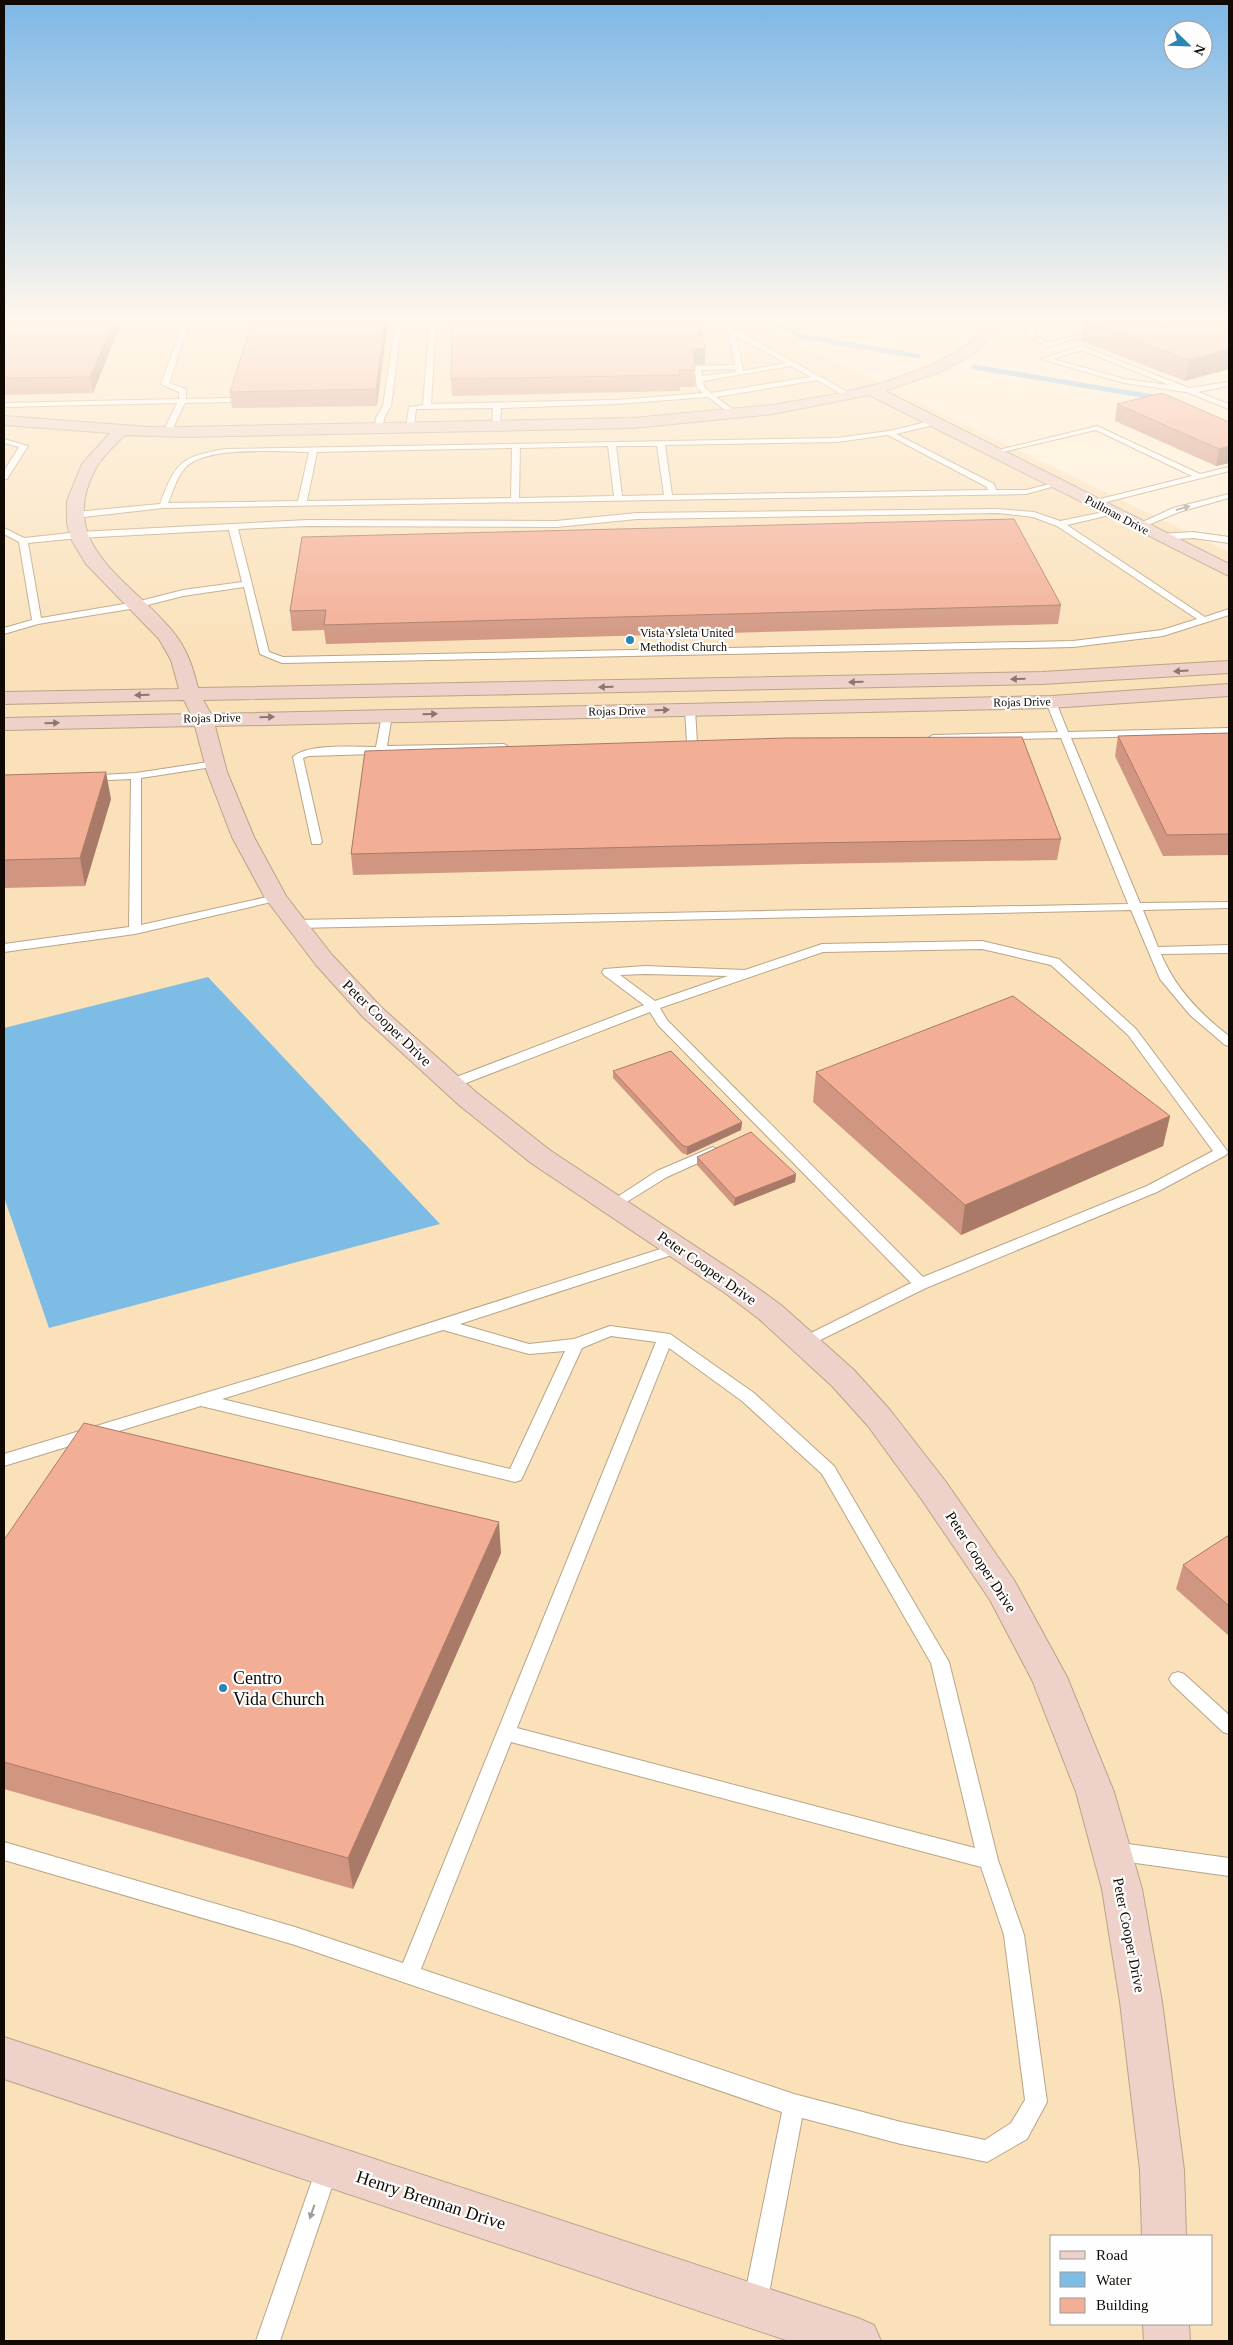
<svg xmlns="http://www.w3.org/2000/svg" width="1233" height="2345" viewBox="0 0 1233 2345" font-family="'Times New Roman',serif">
	<rect width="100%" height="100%" fill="#ffeed4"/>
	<path fill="#fae1ba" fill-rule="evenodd" d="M 4,321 L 755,321 L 790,340 L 1229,552 L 1229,2341 L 4,2341 ZM 1052,2236 L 1212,2236 L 1212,2324 L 1052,2324 Z"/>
	<polygon fill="#7dbce5" points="208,977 440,1224 49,1328 4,1197 4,1028"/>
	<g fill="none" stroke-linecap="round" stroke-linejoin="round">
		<g stroke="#7dbce5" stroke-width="5">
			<polyline points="770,321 800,336 918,356"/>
			<polyline points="974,367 1159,398"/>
		</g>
		<g stroke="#b8a587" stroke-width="2">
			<g id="lane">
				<polygon points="184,321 190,321 169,383 186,389 186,399 229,398 233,400 229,402 185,403 170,434 163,432 177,403 4,407 4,403 179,399 179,392 161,384"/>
				<polygon points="396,321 402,321 391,406 384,418 383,429 379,431 375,429 376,418 383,406"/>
				<path d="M 430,321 L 436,321 L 431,404 L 616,400 L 703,393 L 697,388 L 694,366 L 735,365 L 728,331 L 711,321 L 720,321 L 853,395 L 846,397 L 817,380 L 716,397 L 736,412 L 737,414 L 733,416 L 708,397 L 616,404 L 501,408 L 500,426 L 496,428 L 492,426 L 493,408 L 416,409 L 414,428 L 410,430 L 406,428 L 409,407 L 423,405 ZM 736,336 L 786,363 L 743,371 ZM 791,366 L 811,377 L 711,393 L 704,387 L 703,381 ZM 735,369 L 736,372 L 702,376 L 701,370 Z"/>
				<polygon points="1032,321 1039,321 1034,330 1068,321 1081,321 1034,334 1048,343 1099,329 1102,331 1047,347 1025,333"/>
				<path d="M 1082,346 L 1189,388 L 1229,382 L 1229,386 L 1198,392 L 1229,404 L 1229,409 L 1186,392 L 1124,383 L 1041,359 ZM 1082,350 L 1169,385 L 1125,379 L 1053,359 Z"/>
				<path d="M 935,420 L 938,420 L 938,424 L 896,434 L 994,484 L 996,490 L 1026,490 L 1058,482 L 1062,484 L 1026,494 L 163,508 L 75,518 L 71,515 L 75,512 L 160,504 C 176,462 180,457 225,449 L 837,438 L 889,431 ZM 888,435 L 987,487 L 988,490 L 672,495 L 665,445 L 837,442 ZM 608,446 L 614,496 L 519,498 L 520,448 ZM 616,446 L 657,446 L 664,495 L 622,496 ZM 512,448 L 511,498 L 307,501 L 317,452 ZM 309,452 L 298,501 L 168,503 C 173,492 176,478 185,468 C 206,445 279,452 309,452 Z"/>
				<polygon points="1097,426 1200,474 1229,467 1229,471 1095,505 1091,503 1092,501 1192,476 1096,430 994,454 990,452"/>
				<polygon points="4,439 28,446 7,479 4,479 4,471 19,447 4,443"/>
				<polygon points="1229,494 1229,498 1179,512 1141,528 1134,526 1173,508"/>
				<path d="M 998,509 L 1034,512 L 1060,521 L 1114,510 L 1114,514 L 1067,525 L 1205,617 L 1229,609 L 1229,615 L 1163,636 L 1073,647 L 282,663 L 260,654 L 244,587 L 183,596 L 136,608 L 38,624 L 4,634 L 4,628 L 32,620 L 19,542 L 4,534 L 4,528 L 24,538 L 79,532 L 308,520 L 556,521 L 637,513 ZM 998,513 L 1033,517 L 1057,526 L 1197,619 L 1162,630 L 1073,641 L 283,657 L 269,652 L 238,529 L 308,526 L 556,527 L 637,519 ZM 229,530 L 242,582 L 183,590 L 136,602 L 41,618 L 28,543 L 79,538 Z"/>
				<polygon points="1193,532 1229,537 1229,543 1193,538 1159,540 1155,537 1159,534"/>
				<path d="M 1051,699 L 1056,702 L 1068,732 L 1229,728 L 1229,734 L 1071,738 L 1140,903 L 1229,902 L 1229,908 L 1143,910 L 1158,947 L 1229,945 L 1229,953 L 1161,954 C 1175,988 1200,1014 1229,1036 L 1229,1046 L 1225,1045 L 1190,1015 L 1160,979 L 1131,910 L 296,928 L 290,924 L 296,920 L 1128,904 L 1061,738 L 933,741 L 928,738 L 933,735 L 1058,732 L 1046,702 Z"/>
				<polygon points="690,706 695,709 697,743 692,746 687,743 685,709"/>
				<path d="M 387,712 L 392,715 L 387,746 L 504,744 L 509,747 L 504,750 L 309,756 L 303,758 L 322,842 L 320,844 L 312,844 L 293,757 C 307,743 356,747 376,747 L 382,715 Z"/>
				<polygon points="215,761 219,762 219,766 141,778 141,925 276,895 282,898 280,900 135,934 4,952 4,944 129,927 131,779 89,781 84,778 85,776 136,773"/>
				<path d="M 982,941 L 1059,959 L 1136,1029 L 1228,1152 L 1226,1155 L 1157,1192 L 926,1288 L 804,1348 L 799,1347 L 796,1343 L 799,1339 L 911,1283 L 658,1025 L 650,1012 L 456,1087 L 451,1088 L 444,1084 L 446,1081 L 644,1005 L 604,975 L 602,972 L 604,969 L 645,966 L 745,970 L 822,944 ZM 982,949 L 1051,965 L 1128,1035 L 1213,1151 L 1147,1186 L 923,1277 L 667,1020 L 660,1008 L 823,952 ZM 645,974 L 728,976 L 655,1001 L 620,975 Z"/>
				<polygon points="713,1147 720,1151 718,1154 667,1177 617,1208 612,1210 605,1205 657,1171"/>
				<path d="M 679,1243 L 684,1245 L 686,1248 L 684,1251 L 460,1324 L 529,1344 L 574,1339 L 610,1326 L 670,1334 L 754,1393 L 834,1466 L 949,1662 L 998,1860 L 1024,1935 L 1047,2102 L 1027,2139 L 987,2162 L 901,2144 L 802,2118 L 767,2304 L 763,2312 L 755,2316 L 747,2312 L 743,2304 L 782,2112 L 295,1945 L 4,1860 L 4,1842 L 295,1927 L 403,1963 L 656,1342 L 611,1336 L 582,1348 L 523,1476 L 521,1480 L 515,1482 L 201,1406 L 4,1466 L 4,1454 L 314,1360 ZM 443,1330 L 529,1354 L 565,1351 L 510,1469 L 222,1399 ZM 669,1348 L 742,1401 L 822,1474 L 931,1663 L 975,1848 L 517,1728 ZM 511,1742 L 981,1867 L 1004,1935 L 1025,2100 L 1011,2123 L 985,2140 L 901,2122 L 794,2094 L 421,1969 Z"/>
				<polygon points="1178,1672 1184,1674 1229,1715 1229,1734 1223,1732 1172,1684 1169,1679 1172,1674"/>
				<polygon points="1114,1842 1229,1858 1229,1876 1114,1860 1107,1857 1104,1851 1107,1845"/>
				<polygon points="327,2158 335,2161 338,2169 280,2341 256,2341 316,2169 319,2161"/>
			</g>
		</g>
		<g stroke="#b8a587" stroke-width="2">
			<g id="secondary">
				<path d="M 988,321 L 1002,321 L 978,351 L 940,372 L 885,391 L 1229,564 L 1229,576 L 869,395 L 773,414 L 633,428 L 183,437 L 125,435 C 116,444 104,455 97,466 C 52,546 132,580 174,633 C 187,649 193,668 198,688 L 1042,672 L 1229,661 L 1229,673 L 1042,684 L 203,700 L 211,714 L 1051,696 L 1229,684 L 1229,696 L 1051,708 L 215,726 L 227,772 L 254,837 L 286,896 L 332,955 L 381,1007 L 477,1093 L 551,1151 L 745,1279 L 781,1305 L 854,1370 L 890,1410 L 946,1482 L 1014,1580 L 1067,1677 L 1114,1792 L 1142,1889 L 1162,2002 L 1184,2170 L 1186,2236 L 1142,2236 L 1140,2170 L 1120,2002 L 1102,1889 L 1076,1792 L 1032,1680 L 990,1600 L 922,1500 L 868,1426 L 832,1386 L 759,1319 L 725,1293 L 531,1163 L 459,1105 L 363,1017 L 316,965 L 265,898 L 232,837 L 207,772 L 195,726 L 4,730 L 4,718 L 191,714 L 184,700 L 4,704 L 4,692 L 179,689 L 171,660 L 159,639 L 86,564 L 72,541 L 67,524 L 67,501 L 82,464 L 110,433 L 4,425 L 4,416 L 149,427 L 183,427 L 633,418 L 773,405 L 831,395 L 882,383 L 930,366 L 968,345 Z"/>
				<polygon points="4,2037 858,2318 874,2325 881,2341 789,2341 4,2079"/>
				<polygon points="1143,2324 1189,2324 1190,2341 1144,2341"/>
			</g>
		</g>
		<use href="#lane" fill="#fff" fill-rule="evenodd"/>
		<use href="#secondary" fill="#eed1c9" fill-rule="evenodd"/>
	</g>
	<g fill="#d19681">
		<polygon points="4,321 122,321 93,393 4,395"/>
		<polygon points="388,321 377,406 232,408 230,392"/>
		<polygon points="1084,321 1156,321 1163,324 1229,323 1229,369 1185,381 1081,341"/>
		<polygon points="705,348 705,364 695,365 695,387 680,387 680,391 452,396 451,379"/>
		<polygon points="1117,404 1229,422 1229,463 1216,466 1115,421"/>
		<polygon points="302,537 1061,605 1058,624 326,644 324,630 292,631 290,611"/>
		<polygon points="1229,733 1229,855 1163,856 1115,756 1118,736"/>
		<polygon points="365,751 1061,839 1057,860 805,864 353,875 351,854"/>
		<polygon points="4,775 111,799 85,886 4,888"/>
		<polygon points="613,1071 742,1122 741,1130 687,1155 682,1153 613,1078"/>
		<polygon points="816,1072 1170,1116 1163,1146 961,1235 813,1102"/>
		<polygon points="697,1157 796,1174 795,1182 734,1206 697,1165"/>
		<polygon points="1229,1535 1229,1636 1176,1589 1183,1565"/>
		<polygon points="4,1540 501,1553 353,1889 4,1789"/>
	</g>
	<g fill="#aa7a69">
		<polygon points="114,321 122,321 93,393 90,377"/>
		<polygon points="385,321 388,321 377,406 376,389"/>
		<polygon points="705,348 705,364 693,365 693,349"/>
		<polygon points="1229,349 1229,369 1185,381 1189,360"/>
		<polygon points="1229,446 1229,463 1216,466 1219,449"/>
		<polygon points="106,772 111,799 85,886 80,858"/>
		<polygon points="1170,1116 1163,1146 961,1235 965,1205"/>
		<polygon points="742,1122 741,1130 687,1155 687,1147"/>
		<polygon points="796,1174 795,1182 734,1206 735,1198"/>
		<polygon points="499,1522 501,1553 353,1889 348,1858"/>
	</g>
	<g fill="#f3ae96" stroke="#aa7a69">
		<polygon points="4,321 114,321 90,377 4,378"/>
		<polygon points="252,321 385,321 376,389 230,392"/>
		<polygon points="452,321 699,321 705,348 693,349 695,370 679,370 680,375 451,379"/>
		<polygon points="1086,321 1156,321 1163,324 1173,321 1223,321 1229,323 1229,349 1189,360"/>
		<polygon points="1162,393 1229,422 1229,446 1219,449 1117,404"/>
		<polygon points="1014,519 1061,605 324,625 326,610 290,611 302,537"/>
		<polygon points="1229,733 1229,834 1167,835 1118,736"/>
		<polygon points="1022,737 1061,839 807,843 351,854 365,751 785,738"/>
		<polygon points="106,772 80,858 4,860 4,775"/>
		<polygon points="1013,996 1170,1116 965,1205 816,1072"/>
		<polygon points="671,1051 742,1122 687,1147 682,1145 613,1071"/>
		<polygon points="751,1132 796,1174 735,1198 697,1157"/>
		<polygon points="84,1423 499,1522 348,1858 4,1762 4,1540"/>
		<polygon points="1229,1535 1229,1606 1183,1565"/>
	</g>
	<defs><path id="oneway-solid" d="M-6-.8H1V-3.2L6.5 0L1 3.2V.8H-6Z" transform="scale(1.25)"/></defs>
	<g fill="#a09d9a">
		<use href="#oneway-solid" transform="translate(1183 508) rotate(-16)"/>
		<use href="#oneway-solid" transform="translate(312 2212) rotate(109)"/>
	</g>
	<g fill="#8b776f">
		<use href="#oneway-solid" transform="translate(1181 671) rotate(177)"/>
		<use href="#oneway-solid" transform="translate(1018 679) rotate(179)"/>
		<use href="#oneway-solid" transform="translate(856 682) rotate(179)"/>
		<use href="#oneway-solid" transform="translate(606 687) rotate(179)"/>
		<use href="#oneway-solid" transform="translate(142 695) rotate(179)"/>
		<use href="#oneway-solid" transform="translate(662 710) rotate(-1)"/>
		<use href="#oneway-solid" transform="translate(430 714) rotate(-1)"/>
		<use href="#oneway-solid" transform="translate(267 717) rotate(-1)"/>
		<use href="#oneway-solid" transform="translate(52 723) rotate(-2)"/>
	</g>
	<linearGradient id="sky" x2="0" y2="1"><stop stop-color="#7db7e7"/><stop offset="0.49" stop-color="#fff7ec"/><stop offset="1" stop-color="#fff7ec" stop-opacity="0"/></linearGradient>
	<rect width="1233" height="650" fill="url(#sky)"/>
	<g fill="#2b85b3" stroke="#fefefe" stroke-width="2">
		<circle cx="630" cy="640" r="5"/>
		<circle cx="223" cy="1688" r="5"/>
	</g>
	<g text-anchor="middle" stroke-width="4.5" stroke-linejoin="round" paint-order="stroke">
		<g font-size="12" fill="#110a02" stroke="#fefefe">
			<text transform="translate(1117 515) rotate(28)" y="4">Pullman Drive</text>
			<text transform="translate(1022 702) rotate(-1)" y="4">Rojas Drive</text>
			<text transform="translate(617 711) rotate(-1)" y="4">Rojas Drive</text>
			<text transform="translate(212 718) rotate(-1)" y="4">Rojas Drive</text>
		</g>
		<g font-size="12" fill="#110a02" stroke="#fefefe" text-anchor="start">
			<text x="640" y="637">Vista Ysleta United<tspan x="640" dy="14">Methodist Church</tspan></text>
		</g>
		<g font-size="15" fill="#110a02" stroke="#fefefe">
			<text transform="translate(387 1023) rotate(44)" y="5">Peter Cooper Drive</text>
			<text transform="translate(707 1268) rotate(35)" y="5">Peter Cooper Drive</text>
			<text transform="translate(981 1562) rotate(57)" y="5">Peter Cooper Drive</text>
			<text transform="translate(1129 1935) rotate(79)" y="5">Peter Cooper Drive</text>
		</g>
		<g font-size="18" fill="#110a02" stroke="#fefefe" text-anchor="start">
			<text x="233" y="1684">Centro<tspan x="233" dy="21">Vida Church</tspan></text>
		</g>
		<g font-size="18" fill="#110a02" stroke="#fefefe">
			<text transform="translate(431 2200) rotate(18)" y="6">Henry Brennan Drive</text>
		</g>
	</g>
	<rect width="1233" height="2345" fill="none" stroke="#110a02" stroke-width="10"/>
	<rect x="1050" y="2235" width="162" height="90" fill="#fefefe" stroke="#9f9c99"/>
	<rect x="1060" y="2251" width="25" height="8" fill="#eed1c9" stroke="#9f9c99"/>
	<text x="1096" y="2260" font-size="15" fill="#110a02">Road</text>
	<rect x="1060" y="2272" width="25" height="15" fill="#7dbce5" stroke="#9f9c99"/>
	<text x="1096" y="2285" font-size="15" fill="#110a02">Water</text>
	<rect x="1060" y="2298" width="25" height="15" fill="#f3ae96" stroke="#9f9c99"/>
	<text x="1096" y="2310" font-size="15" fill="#110a02">Building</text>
	<g transform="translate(1188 45) rotate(113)"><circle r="24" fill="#fefefe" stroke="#9f9c99"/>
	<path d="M0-4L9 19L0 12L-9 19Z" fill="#2b85b3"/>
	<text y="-8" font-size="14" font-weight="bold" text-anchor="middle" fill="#110a02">N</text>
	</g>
</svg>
